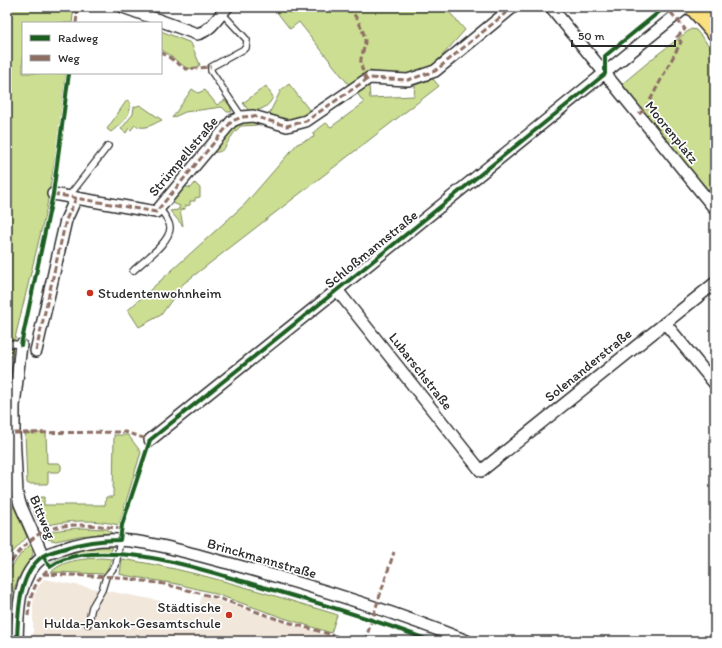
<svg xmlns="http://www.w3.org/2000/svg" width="722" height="648" viewBox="0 0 722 648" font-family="Itim,sans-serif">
	<rect width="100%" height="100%" fill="#fff"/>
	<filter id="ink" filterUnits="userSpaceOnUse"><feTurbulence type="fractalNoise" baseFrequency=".025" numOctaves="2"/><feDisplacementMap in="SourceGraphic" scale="8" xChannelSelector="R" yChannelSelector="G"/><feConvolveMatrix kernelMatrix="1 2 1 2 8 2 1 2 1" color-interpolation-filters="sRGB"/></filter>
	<g filter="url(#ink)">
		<polygon fill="#f2e7db" points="44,579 156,600 198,610 202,595 276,620 349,641 33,641 33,605 34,596 38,587"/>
		<g fill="#cbde92" stroke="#7b845e">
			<polygon points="7,7 74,7 72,23 23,23 23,73 66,73 57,147 46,211 7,371"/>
			<polygon points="282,7 292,14 298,7 445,7 465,30 433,66 404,76 370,71 349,85 299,22 290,29 276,11"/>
			<polygon points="691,29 696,30 715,53 715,202 622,84 658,54"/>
			<polygon points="161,31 191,43 200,65 195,69 186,68 161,49"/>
			<polygon points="433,79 439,86 183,284 161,315 139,327 128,310 245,204 297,144 314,137 313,133 326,123 331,127 364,103 357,93 369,85 370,98 414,96 415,85"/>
			<path d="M 289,84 L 310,111 C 296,122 285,122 269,114 L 281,90 Z"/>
			<path d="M 266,86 L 273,97 C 268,108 260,111 249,111 L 243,103 Z"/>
			<polygon points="192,89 198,93 205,90 217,105 225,100 230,106 232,112 227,112 222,107 185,112 172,118"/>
			<path d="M 127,100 L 130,102 C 132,116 121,124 111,132 L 107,129 Z"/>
			<path d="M 140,105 L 162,120 C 153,124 144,131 135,125 L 131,130 L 129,128 L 126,133 L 121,129 L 133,114 L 134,107 Z"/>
			<path d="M 250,121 L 256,121 L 257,125 L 241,126 C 238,129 234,132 232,136 C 224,146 226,154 210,152 C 223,137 230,126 250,121 Z"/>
			<polygon points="195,183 200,188 200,197 195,198 195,201 190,201 190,205 185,206 185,209 180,210 183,226 170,211 178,210 180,206 170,202 183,186 191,188"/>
			<polygon points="25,433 46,433 47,463 59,463 61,465 61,470 59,472 48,472 48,482 47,484 28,484 27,483"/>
			<path d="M 114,435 L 128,435 L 141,452 L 119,525 C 94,519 68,520 44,526 C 36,522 34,511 31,503 L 35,498 L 44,497 L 44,505 L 105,505 L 106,497 L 113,497 Z"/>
			<polygon points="12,506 14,507 27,537 12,553 7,560 7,507"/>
			<path d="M 81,528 L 107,529 L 112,533 L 79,536 L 56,541 L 47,539 L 43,535 C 55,529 69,529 81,528 Z"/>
			<path d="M 32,543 C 36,559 27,564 20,576 C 9,594 10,614 9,634 L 8,633 L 7,573 L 21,554 Z"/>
			<path d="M 99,547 L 111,547 L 112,550 L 109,552 L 79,554 L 63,558 L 49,564 C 64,554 81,549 99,547 Z"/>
			<path d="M 102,558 L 112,559 L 105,574 L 51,572 C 65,559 84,559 102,558 Z"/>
			<path d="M 122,559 C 195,570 265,593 335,614 L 337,615 L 331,633 L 284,618 L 210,592 L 177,584 L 123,575 L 120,574 Z"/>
		</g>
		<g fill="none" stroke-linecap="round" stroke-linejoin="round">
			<g stroke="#2b2b2b" stroke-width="8">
				<g id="lane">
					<polyline points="222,13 247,40 246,48 211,67 211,71 242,117"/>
					<polyline points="69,196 108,146"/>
					<path d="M 133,271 C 143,261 171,242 170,227 C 169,220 163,213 159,208"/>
					<polyline points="7,343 21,345"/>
					<polyline points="88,624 92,607 102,590 106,577 116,565 120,540"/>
				</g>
			</g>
			<g stroke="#2b2b2b" stroke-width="14">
				<g id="street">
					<path d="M 123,7 L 197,34 C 211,31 218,17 227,7"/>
					<polyline points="551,7 715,209"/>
					<polyline points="53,194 156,212 232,121 242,117 253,116 287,126 306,121 369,78 408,80 435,71 513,7"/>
					<polyline points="337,290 481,471 715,283"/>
					<polyline points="665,323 715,384"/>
					<polyline points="21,345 14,406 14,433 17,493 20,504 43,556"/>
					<polyline points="36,351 66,220 76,198"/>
					<polyline points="150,440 337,290 686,7"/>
					<path d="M 17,641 C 18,613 17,576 43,557 C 47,553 54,552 59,550 C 79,543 98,539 118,540 C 156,542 192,554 228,563 C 309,585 389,610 467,641"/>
				</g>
			</g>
			<g stroke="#2b2b2b" stroke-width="21">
				<polyline id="primary" points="694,7 715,31"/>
			</g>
			<use href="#lane" stroke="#fff" stroke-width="5.5"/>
			<use href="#street" stroke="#fff" stroke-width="11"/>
			<use href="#primary" stroke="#fbe080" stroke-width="18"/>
			<g stroke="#8d6e63" stroke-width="3" stroke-dasharray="6 3" stroke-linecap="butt">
				<path d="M 349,7 C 356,17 364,29 365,41 C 365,47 362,53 361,59 C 360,66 364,73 366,80"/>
				<polyline points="76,23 78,7"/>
				<polyline points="161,52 186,69 211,67"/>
				<polyline points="639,114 646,108 681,42 677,37 685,29 666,7"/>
				<polyline points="53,194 156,212 232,121 242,117 253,116 287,126 306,121 369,78 408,80 435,71 513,7"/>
				<polyline points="36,351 66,220 76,198"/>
				<polyline points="14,433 125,432 150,440 149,442"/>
				<path d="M 7,569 C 16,554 30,537 47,530 C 68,522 99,525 121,529"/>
				<polyline points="43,574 117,577 164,584 218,598 277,619 353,641"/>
				<path d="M 28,616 C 30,595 35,579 52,566"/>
				<polyline points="557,637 559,641"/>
				<polyline points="365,641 394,552"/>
			</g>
			<g stroke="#fff" stroke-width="6">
				<g id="cycleway">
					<polyline points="21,345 53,194 69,73"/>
					<path d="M 43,556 L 50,567 C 68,553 95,553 117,554 C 162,556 206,571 249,583 C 311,601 371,618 431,641"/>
					<path d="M 17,641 C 18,614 18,574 43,556 C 49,552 59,550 66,548 C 84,542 101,540 120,540 L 122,525 L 150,440 L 337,290 L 605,74 L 605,56 L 665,7"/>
				</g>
			</g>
			<use href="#cycleway" stroke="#1b5e20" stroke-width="4"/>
		</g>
	</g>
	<g fill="#c8321e" stroke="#fff" stroke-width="1.5">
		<circle cx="90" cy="293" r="4"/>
		<circle cx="229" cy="615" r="4"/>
	</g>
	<g text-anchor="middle" stroke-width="3.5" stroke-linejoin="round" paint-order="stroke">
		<g font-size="14" fill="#2b2b2b" stroke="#fff">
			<text transform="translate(672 132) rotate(51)" y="5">Moorenplatz</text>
			<text transform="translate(183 156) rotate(-50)" y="5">Strümpellstraße</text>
			<text transform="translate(371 249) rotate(-39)" y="5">Schloßmannstraße</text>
			<text transform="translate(588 365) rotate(-39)" y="5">Solenanderstraße</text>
			<text transform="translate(421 371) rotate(52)" y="5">Lubarschstraße</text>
			<text transform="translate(43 517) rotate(67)" y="5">Bittweg</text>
			<text transform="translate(262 558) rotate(16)" y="5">Brinckmannstraße</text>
		</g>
		<g font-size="14" fill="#2b2b2b" stroke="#fff" text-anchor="start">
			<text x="98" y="298">Studentenwohnheim</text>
			<text x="221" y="612" text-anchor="end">Städtische<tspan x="221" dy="16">Hulda-Pankok-Gesamtschule</tspan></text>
		</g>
	</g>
	<rect width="722" height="648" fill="none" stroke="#fff" stroke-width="24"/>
	<rect x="12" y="12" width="698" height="624" fill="none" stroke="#2b2b2b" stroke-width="1.5" filter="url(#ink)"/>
	<rect x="22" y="22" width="140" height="52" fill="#ffffff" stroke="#aaaaaa"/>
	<rect x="30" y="35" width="20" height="6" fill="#1b5e20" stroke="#aaaaaa"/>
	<text x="58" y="42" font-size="12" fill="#2b2b2b">Radweg</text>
	<rect x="30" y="55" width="20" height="6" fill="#8d6e63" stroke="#aaaaaa"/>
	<text x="58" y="62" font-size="12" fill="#2b2b2b">Weg</text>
	<path d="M572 40v6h103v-6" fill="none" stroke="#2b2b2b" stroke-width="2"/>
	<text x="578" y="40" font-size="12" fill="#2b2b2b" stroke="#ffffff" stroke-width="3" paint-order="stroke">50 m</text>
</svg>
